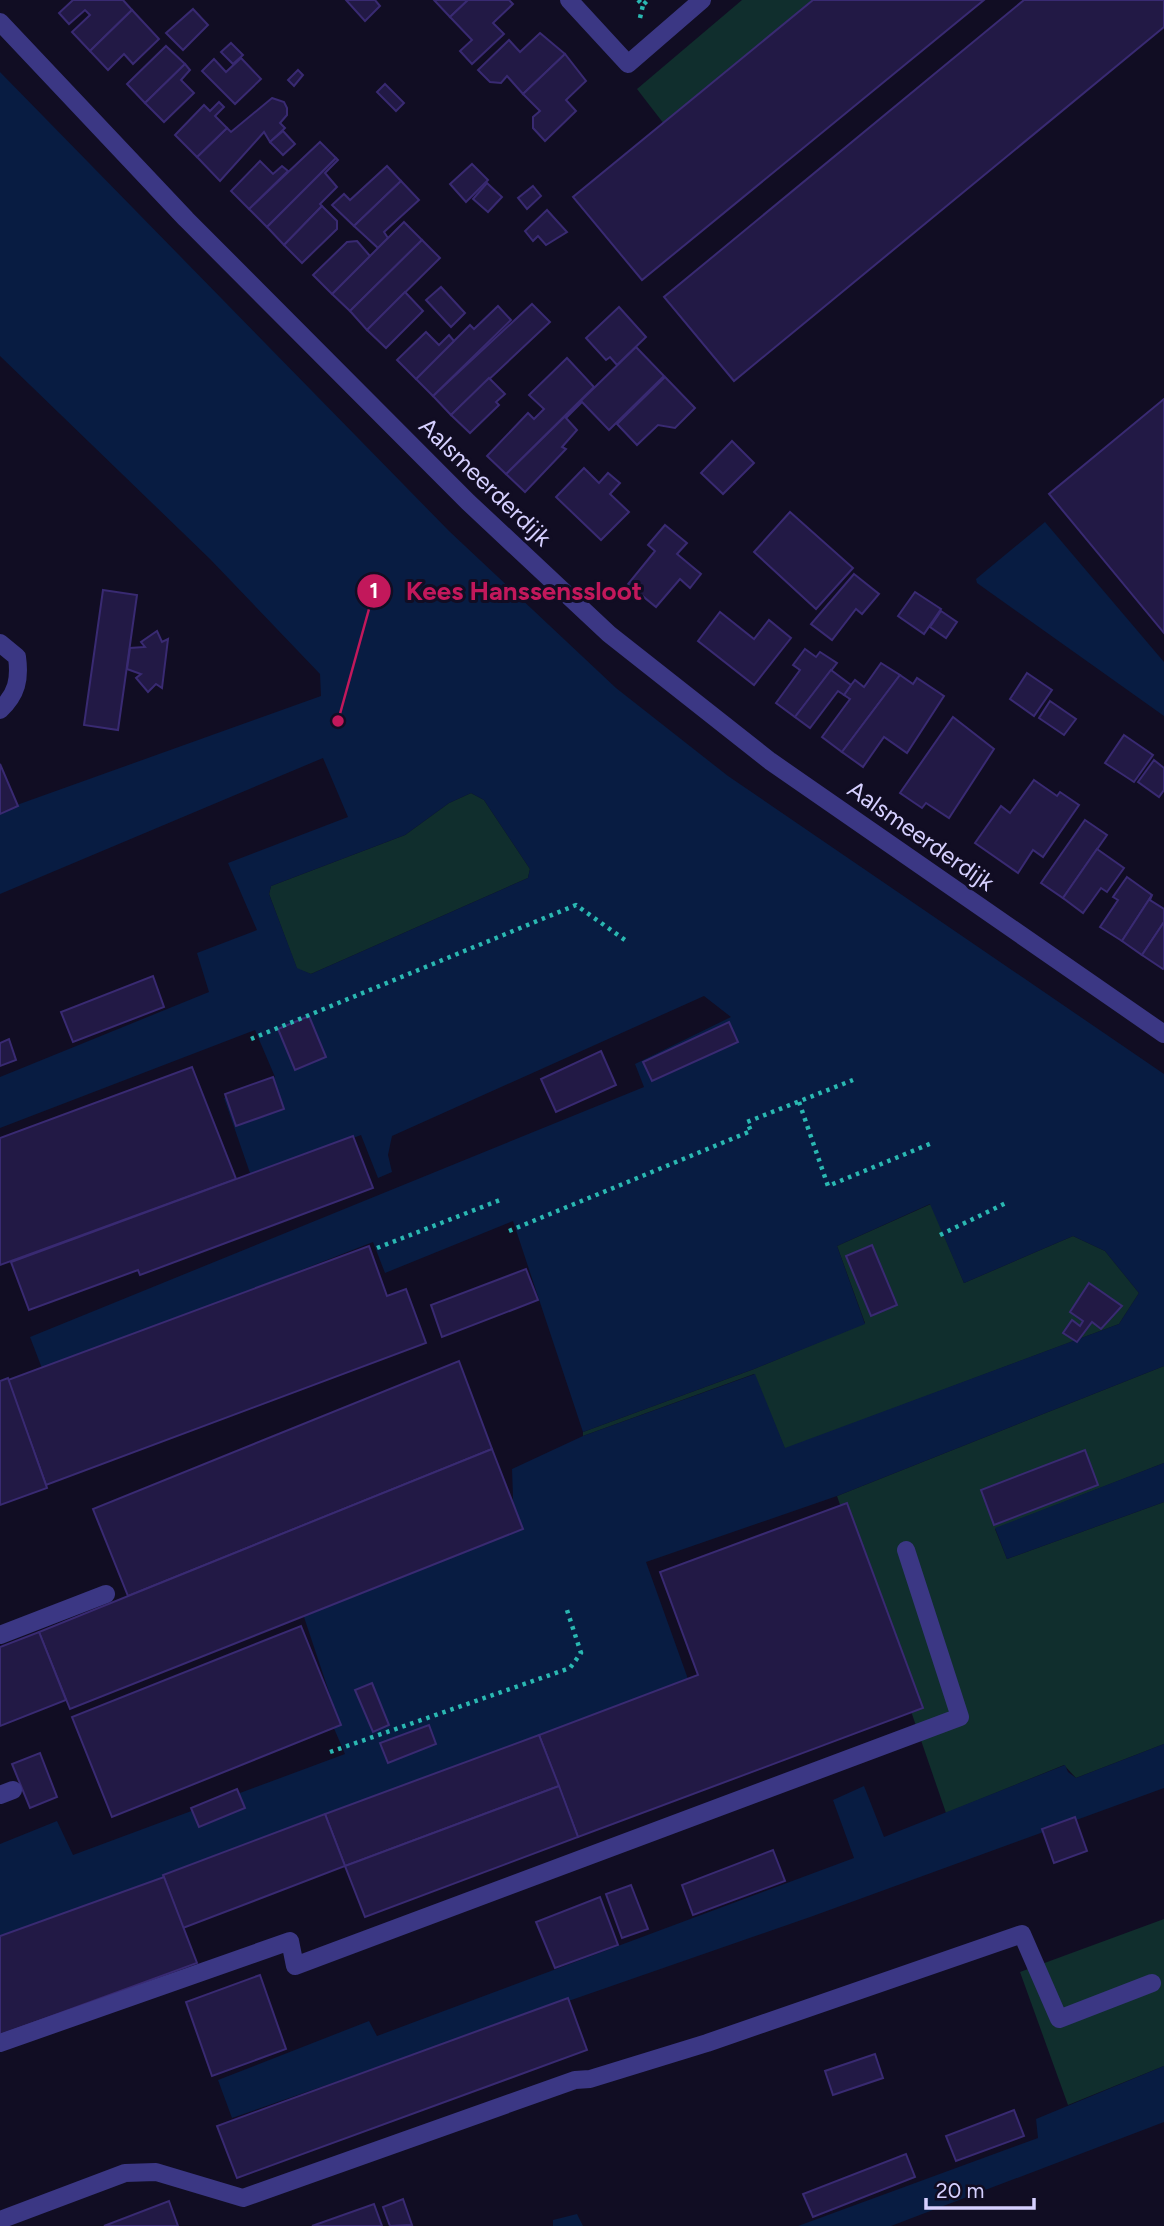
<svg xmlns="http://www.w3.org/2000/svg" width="1164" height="2226" viewBox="0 0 1164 2226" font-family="Figtree,sans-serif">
	<rect width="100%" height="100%" fill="#110d23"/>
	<g fill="#102e2d">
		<polygon points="742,0 812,0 664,124 637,89"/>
		<polygon points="471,793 484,800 530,869 528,878 311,974 297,969 269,894 271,886 405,835 449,803"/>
		<polygon points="931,1204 964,1283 1073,1236 1105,1251 1139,1293 1119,1324 785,1449 754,1374 583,1436 583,1432 754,1369 865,1323 837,1246"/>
		<polygon points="1164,1366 1164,1463 995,1529 1007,1559 1164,1502 1164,1744 1076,1778 1064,1765 946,1813 837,1496"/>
		<polygon points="1164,1919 1164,2066 1068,2105 1020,1972"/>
	</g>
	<g fill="#081c42" fill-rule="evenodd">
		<path d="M 0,72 L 449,531 L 616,688 L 728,776 L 1164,1074 L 1164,1366 L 837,1496 L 646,1562 L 688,1679 L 0,1939 L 0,1844 L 57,1821 L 73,1855 L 345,1754 L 330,1719 L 337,1716 L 301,1608 L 514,1526 L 512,1469 L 583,1436 L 755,1374 L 785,1448 L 1119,1324 L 1139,1293 L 1105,1251 L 1073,1236 L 964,1283 L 930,1204 L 837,1246 L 865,1324 L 754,1369 L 583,1432 L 513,1221 L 385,1273 L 373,1242 L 43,1371 L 30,1337 L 644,1087 L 635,1064 L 731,1017 L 704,996 L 392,1136 L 388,1155 L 392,1172 L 378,1178 L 361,1135 L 251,1176 L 224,1098 L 275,1077 L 255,1030 L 0,1128 L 0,1077 L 209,992 L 197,953 L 257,930 L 228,863 L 348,817 L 323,758 L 0,894 L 0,811 L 321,696 L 320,674 L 210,559 L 0,356 ZM 471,793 L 484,800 L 530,869 L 528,878 L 311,974 L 297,968 L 269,894 L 271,886 L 405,835 L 449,803 Z"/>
		<polygon points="1045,522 1164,662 1164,716 977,583 976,579"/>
		<polygon points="1164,1463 1164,1502 1007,1559 995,1528"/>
		<polygon points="1164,1744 1164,1788 813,1916 232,2118 218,2080 369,2021 377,2036 854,1858 833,1800 864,1786 884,1837 1065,1765 1068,1772 1076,1778"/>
		<polygon points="1164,2066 1164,2122 891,2226 798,2226 1038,2138 1036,2119"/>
		<polygon points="577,2214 583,2226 553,2226 553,2220"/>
	</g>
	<g fill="#221945" stroke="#392a72" stroke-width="2">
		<polygon points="73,0 123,0 132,10 90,51 72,32 90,15 85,10 69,24 59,13"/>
		<polygon points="346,0 375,0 380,6 365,21"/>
		<polygon points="434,0 468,0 450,17"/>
		<polygon points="468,0 509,0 513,4 493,23 504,34 472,64 460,51 472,40 450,17"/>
		<polygon points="813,0 984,0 642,280 573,197"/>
		<polygon points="1024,0 1164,0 1164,27 734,381 664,297"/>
		<polygon points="193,9 208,25 183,50 166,33"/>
		<polygon points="132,10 159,39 133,64 124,54 108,70 90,51"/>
		<polygon points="540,33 565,54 523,94 507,76 501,83 490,82 478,70 509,40 520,52"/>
		<polygon points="231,43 243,55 233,64 221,52"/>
		<polygon points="166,46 185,64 145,103 127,84"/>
		<polygon points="565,54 586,81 566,100 576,111 545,141 533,128 533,117 540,111 523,94"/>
		<polygon points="241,58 261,79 235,104 202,71 214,59 226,72"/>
		<polygon points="185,64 190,70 181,80 194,93 164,122 145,103"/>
		<polygon points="298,70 303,75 294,86 288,80"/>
		<polygon points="385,84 404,103 396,111 377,92"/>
		<polygon points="272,98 284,102 287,108 287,115 280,123 285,128 270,142 264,132 220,181 197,157 227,128 231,132"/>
		<polygon points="219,102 224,107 215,116 227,128 197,157 175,135 204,105 210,111"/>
		<polygon points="283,131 295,144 283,155 270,142"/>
		<polygon points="320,142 336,158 267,227 249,209"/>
		<polygon points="336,158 338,160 325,173 337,187 320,204 322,206 284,245 267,227"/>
		<polygon points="260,161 273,174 282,166 288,171 249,209 231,191"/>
		<polygon points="472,164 488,180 466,202 450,184"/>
		<polygon points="387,166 401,181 354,226 332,205 344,194 350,200"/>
		<polygon points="401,181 419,200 384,232 388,238 378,248 354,226"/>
		<polygon points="487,183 502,197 488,212 473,199"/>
		<polygon points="533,186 541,196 527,209 518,198"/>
		<polygon points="322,206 337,221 337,229 302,263 284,245"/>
		<polygon points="547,210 567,232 546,245 538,236 533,241 525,231"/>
		<polygon points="404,222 422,240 350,311 332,294"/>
		<polygon points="422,240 440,258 367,330 350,311"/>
		<polygon points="357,241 370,256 332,294 313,275 347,242"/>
		<polygon points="441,287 465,313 451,327 426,300"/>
		<polygon points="405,292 423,311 386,348 367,330"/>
		<polygon points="532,304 550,322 451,415 433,396"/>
		<polygon points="498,306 511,320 433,396 416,379 470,325 474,329"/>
		<polygon points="619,307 646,337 617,365 610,357 606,360 586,338"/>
		<polygon points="426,332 439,345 449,335 454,341 416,379 397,360"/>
		<polygon points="636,347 664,376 609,430 582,402 566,418 577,430 562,447 566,449 525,492 506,474"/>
		<polygon points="567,358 594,387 506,474 487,456 528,413 534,419 544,409 529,395"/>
		<polygon points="665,377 695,408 675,428 658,425 637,445 617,424"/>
		<polygon points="489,378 505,394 496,402 499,405 470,433 451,415"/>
		<polygon points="1164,399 1164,633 1049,494"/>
		<polygon points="732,441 754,463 723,494 701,473"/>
		<polygon points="584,468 599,483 608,473 620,483 610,494 629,512 601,540 556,497"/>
		<polygon points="790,512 853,568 816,609 754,552"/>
		<polygon points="665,525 687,543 677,554 701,574 690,588 680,579 656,607 628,584 655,551 648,545"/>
		<polygon points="854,574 879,594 862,614 856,609 832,640 811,624"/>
		<polygon points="103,590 137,595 118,730 84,725"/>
		<polygon points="915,592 941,609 924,634 898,616"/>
		<polygon points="941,611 957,622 946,638 930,627"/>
		<polygon points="720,612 754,639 769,620 791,638 754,685 698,641"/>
		<polygon points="157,631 162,642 168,639 162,688 156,684 148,692 136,678 141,674 127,669 130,648 145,647 141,642"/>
		<polygon points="805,649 816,657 820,652 837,663 795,717 776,703 800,670 793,665"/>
		<polygon points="881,663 900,675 842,752 822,737 850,699 844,695 851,685 855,680 864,687"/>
		<polygon points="831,670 851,685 844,695 838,691 810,728 795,717"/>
		<polygon points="1027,673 1052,690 1034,716 1010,699"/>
		<polygon points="900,675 913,684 917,678 944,696 907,753 884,737 863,767 842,752"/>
		<polygon points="1050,701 1076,719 1064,735 1039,718"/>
		<polygon points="953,717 994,749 949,818 926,803 922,808 900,793"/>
		<polygon points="1124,735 1153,755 1134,782 1105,763"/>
		<polygon points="1154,760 1164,768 1164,790 1159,797 1138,782"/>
		<polygon points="0,764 18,806 0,814"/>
		<polygon points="1034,780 1057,796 1060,792 1079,805 1043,857 1033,850 1018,873 975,843 1001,806 1010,813"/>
		<polygon points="1085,820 1107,835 1063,898 1041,883"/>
		<polygon points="1097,849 1124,868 1107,892 1101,888 1083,913 1063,898"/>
		<polygon points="1127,877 1152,895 1122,941 1100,927 1118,900 1113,897"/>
		<polygon points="1152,895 1150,900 1164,909 1164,922 1142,955 1122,941"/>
		<polygon points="1164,922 1164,968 1163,969 1142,955"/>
		<polygon points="153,976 164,1007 73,1042 61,1012"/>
		<polygon points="309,1016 326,1057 295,1070 278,1029"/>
		<polygon points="729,1022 738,1042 652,1081 643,1062"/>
		<polygon points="9,1039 16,1060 0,1066 0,1043"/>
		<polygon points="601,1051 616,1085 556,1112 541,1079"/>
		<polygon points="192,1067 236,1179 0,1265 0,1138"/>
		<polygon points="273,1077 284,1109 236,1126 225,1094"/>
		<polygon points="353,1136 373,1188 140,1275 138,1270 29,1310 11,1262"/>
		<polygon points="872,1245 897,1305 871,1316 846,1256"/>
		<polygon points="369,1246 387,1296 406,1289 426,1343 46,1485 8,1380"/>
		<polygon points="526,1269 538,1300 442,1337 431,1305"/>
		<polygon points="1089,1283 1122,1306 1101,1329 1092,1322 1077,1342 1063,1333 1072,1320 1080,1326 1083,1321 1070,1312"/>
		<polygon points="459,1361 492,1449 128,1596 93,1509"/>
		<polygon points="8,1378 47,1488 0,1505 0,1381"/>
		<polygon points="492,1449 523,1529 70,1709 39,1632"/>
		<polygon points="1085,1450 1098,1485 994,1525 981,1490"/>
		<polygon points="847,1503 923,1708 578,1837 539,1735 698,1675 660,1572"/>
		<polygon points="301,1626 341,1725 112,1817 72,1717"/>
		<polygon points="39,1632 66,1700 0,1726 0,1647"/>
		<polygon points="372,1683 389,1725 373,1732 355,1690"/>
		<polygon points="429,1725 436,1744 388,1763 380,1743"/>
		<polygon points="539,1735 559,1786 345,1866 325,1814"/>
		<polygon points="40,1753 57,1797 30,1808 12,1764"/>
		<polygon points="559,1786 578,1837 365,1917 345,1866"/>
		<polygon points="237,1789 245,1808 199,1827 191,1808"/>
		<polygon points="325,1814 345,1866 183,1928 163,1875"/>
		<polygon points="1075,1817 1087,1851 1054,1863 1042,1829"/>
		<polygon points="773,1850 785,1881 693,1915 682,1885"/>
		<polygon points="164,1877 197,1963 0,2035 0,1936"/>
		<polygon points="631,1885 648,1929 622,1938 606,1894"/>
		<polygon points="600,1897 618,1945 555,1968 536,1922"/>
		<polygon points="260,1975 286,2049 212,2076 186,2002"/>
		<polygon points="568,1998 587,2050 237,2178 217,2126"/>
		<polygon points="875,2054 883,2078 833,2095 825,2071"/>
		<polygon points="1014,2110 1024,2136 956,2161 946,2136"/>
		<polygon points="906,2154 915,2177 813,2217 803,2194"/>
		<polygon points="403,2199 412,2225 390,2226 383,2207"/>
		<polygon points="169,2201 178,2226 104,2226"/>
		<polygon points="374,2204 382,2226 312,2226"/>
	</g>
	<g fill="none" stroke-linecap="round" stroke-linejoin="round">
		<g stroke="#2ab8b2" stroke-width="4.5" stroke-dasharray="3.5 5" stroke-linecap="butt">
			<polyline points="638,0 643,5 648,0"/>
			<polyline points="640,18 643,5"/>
			<polyline points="251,1039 576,905 625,940"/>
			<polyline points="799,1102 828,1186 932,1143"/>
			<polyline points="509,1231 751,1131 747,1122 853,1080"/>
			<polyline points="940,1235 1006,1203"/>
			<polyline points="377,1248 500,1200"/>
			<polyline points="330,1752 570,1668 581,1653 566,1607"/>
		</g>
		<g stroke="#3b3784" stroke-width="18">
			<polyline points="569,0 628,64 702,0"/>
			<polyline points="0,22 186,219 468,502 609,634 770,761 1164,1034"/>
			<path d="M 0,643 L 17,657 C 20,679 17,694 0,710"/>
			<polyline points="0,1635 106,1594"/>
			<polyline points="0,1795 13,1790"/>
			<polyline points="0,2043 290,1941 295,1966 960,1717 906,1550"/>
			<polyline points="0,2220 125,2173 156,2172 243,2198 575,2080 590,2079 707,2043 1022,1934 1059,2019 1152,1983"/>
		</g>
	</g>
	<g text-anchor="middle" stroke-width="6" stroke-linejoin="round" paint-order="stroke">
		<g font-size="24" fill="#d6d0ff" stroke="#110d23">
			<text transform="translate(485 482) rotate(44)" y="8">Aalsmeerderdijk</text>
			<text transform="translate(921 836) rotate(35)" y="8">Aalsmeerderdijk</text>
		</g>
	</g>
	<path fill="none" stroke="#c2185b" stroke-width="2.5" d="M338 721L374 591"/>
	<g fill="#c2185b" stroke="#110d23" stroke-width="2.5">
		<circle cx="338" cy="721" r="7"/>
		<circle cx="374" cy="591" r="18"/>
	</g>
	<g font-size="21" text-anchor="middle" font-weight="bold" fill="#fff">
		<text x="374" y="598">1</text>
	</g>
	<g font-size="26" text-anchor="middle" font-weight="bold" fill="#c2185b" stroke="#110d23" stroke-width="6" stroke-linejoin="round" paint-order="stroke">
		<text x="524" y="600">Kees Hanssenssloot</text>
	</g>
	<path d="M926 2198v10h108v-10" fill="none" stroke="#d6d0ff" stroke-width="3.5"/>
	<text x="936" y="2198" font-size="21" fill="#d6d0ff" stroke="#110d23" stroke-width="5" paint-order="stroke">20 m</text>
</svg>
